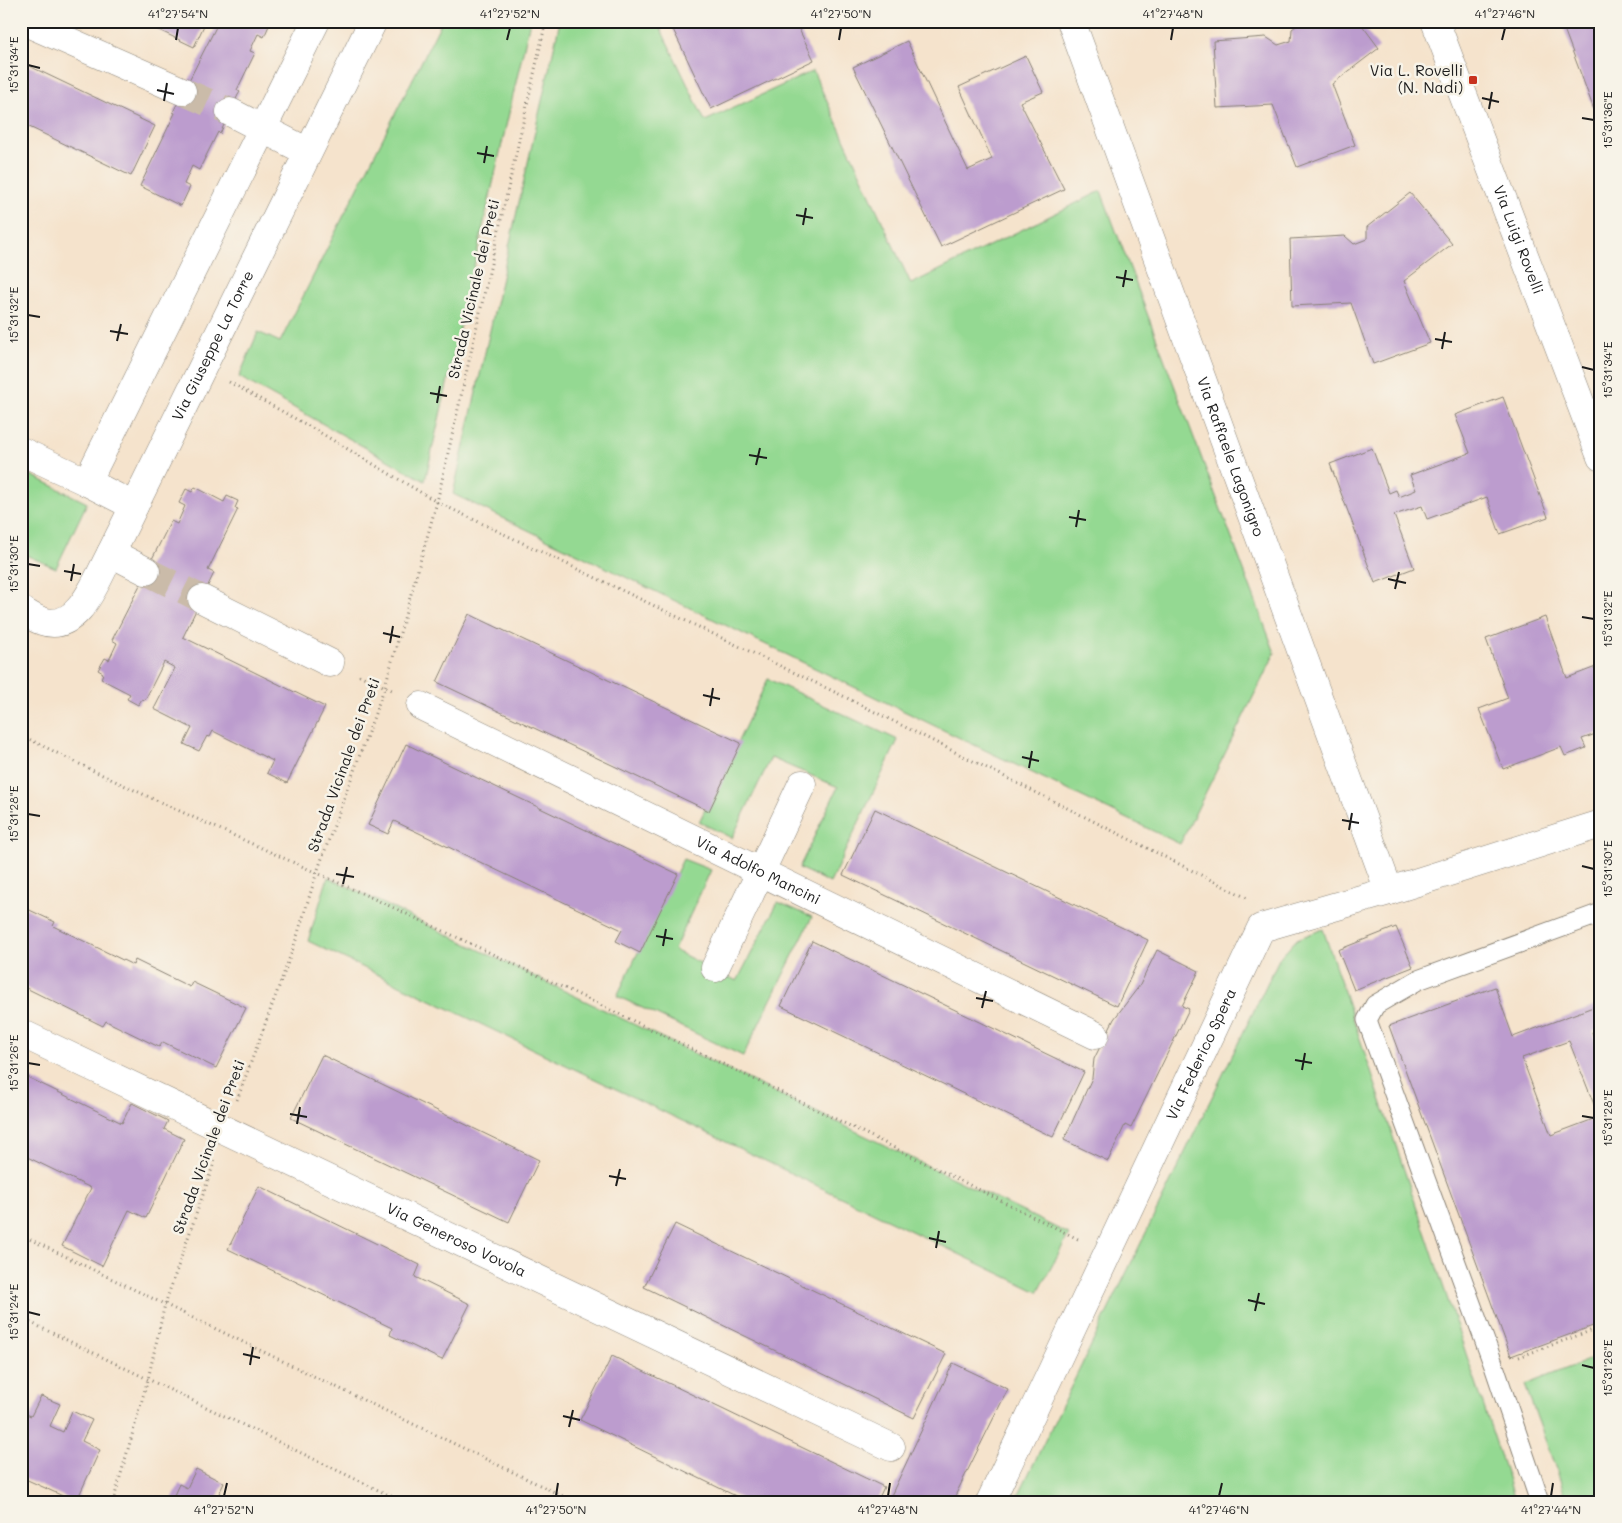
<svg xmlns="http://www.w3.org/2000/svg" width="1622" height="1523" viewBox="0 0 1622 1523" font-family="Mali,sans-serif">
	<rect width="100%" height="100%" fill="#f7f3e8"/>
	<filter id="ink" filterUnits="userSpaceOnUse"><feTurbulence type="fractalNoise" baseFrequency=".02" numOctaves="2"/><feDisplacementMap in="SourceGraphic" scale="10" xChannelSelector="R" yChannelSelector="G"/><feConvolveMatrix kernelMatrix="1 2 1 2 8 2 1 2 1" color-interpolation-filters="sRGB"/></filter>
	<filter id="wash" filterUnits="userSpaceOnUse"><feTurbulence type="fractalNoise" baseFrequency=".0096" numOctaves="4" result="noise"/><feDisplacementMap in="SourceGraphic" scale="20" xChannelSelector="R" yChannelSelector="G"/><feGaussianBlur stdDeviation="1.12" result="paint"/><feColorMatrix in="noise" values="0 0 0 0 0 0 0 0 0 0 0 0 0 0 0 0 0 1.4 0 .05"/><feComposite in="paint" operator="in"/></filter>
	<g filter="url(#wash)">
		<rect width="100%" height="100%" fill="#f5e3cc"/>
		<g fill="#94d992" stroke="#587a57">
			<polygon points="442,21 530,21 425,481 239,377 258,332 280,342"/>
			<polygon points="560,21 657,21 705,121 813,71 911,284 1101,191 1275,653 1180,844 453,494"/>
			<polygon points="21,470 87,503 56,568 21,553"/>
			<polygon points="768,679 898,740 830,883 799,868 838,787 771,758 732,838 699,822"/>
			<polygon points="683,859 711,870 674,950 737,981 778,902 812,917 743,1056 617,996"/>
			<polygon points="328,877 1069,1234 1038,1292 308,941"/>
			<polygon points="1323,929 1516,1502 1015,1502 1279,959 1297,939"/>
			<polygon points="1601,1355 1601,1502 1568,1502 1525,1385"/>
		</g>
		<g id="blocks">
			<g fill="#bc9cce" fill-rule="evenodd">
				<polygon points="140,21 206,21 194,47"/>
				<polygon points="219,21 271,21 264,37 258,34 250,51 255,53 237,90 240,92 238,95 223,127 220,134 218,132 199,170 192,166 184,184 190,187 181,206 140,186 175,113 173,112"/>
				<polygon points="669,21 795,21 814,60 711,109"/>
				<polygon points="1303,21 1359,21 1379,48 1332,84 1355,145 1297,167 1273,105 1217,108 1213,41 1266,37 1278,45 1291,41 1292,29"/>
				<polygon points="1561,21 1601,21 1601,129 1582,77"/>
				<polygon points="907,41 968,170 992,159 959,87 1026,56 1043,92 1020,102 1064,189 941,247 853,67"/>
				<polygon points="21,62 155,126 131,176 21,123"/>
				<polygon points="1410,193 1452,244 1404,281 1430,343 1373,364 1351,303 1292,306 1290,239 1345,236 1354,244 1367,239 1367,227"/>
				<polygon points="1503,397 1548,517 1500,534 1487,497 1427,519 1422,506 1394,515 1414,568 1375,583 1330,464 1372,448 1389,493 1396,490 1399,497 1416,490 1410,475 1470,453 1455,415"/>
				<polygon points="195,487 224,502 227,496 238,501 235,508 238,509 208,570 214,573 183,637 325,707 287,783 267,773 273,761 213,731 210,737 207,736 199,751 184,744 192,728 154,709 175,668 164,662 145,700 142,699 138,705 127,699 130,694 101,679 103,673 98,670 105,658 109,660 117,643 112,640 141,583 146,585 149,581 146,571 171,521 177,524 185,506 179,503 186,489 192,492"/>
				<polygon points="469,614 741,743 709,811 437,682"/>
				<polygon points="1545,617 1567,678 1601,665 1601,732 1582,739 1586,748 1565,756 1561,747 1503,769 1479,709 1508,698 1486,639"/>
				<polygon points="406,744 678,874 640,953 616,941 622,930 417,832 394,821 388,834 368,825"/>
				<polygon points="875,809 1148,940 1117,1006 843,875"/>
				<polygon points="21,906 55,922 53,926 133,965 135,960 190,987 192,982 246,1008 216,1068 163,1042 159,1047 106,1021 103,1026 24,987 26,982 21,980"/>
				<polygon points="1396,927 1413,967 1354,990 1338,950"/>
				<polygon points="812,941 1084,1072 1053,1137 781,1006"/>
				<polygon points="1157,950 1199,971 1182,1006 1189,1009 1131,1128 1125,1125 1108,1161 1064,1140 1092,1078 1094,1059 1114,1019 1140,985"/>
				<path d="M 1495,987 L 1513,1037 L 1601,1004 L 1601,1029 L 1592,1032 L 1601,1055 L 1601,1254 L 1596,1256 L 1601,1269 L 1601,1323 L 1511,1356 L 1389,1026 ZM 1569,1041 L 1599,1117 L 1551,1135 L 1522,1058 Z"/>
				<polygon points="322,1055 539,1160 509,1222 291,1118"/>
				<polygon points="21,1074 122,1123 132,1103 168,1121 164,1129 184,1139 146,1218 129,1210 102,1266 62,1246 91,1188 21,1154"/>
				<polygon points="259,1186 420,1265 415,1277 470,1304 442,1360 390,1335 392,1328 228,1249"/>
				<polygon points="675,1224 946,1354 914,1418 644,1287"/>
				<polygon points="612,1356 884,1487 877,1502 748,1502 580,1420"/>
				<polygon points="953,1363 1008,1389 952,1502 888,1502"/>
				<polygon points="41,1396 60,1404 50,1426 63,1432 72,1411 92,1420 82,1441 100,1450 76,1502 21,1477 21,1412 31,1416"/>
				<polygon points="196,1469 224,1483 215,1502 171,1502 179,1484 187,1488"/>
			</g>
		</g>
	</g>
	<g filter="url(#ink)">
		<use href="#blocks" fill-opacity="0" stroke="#888074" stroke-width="1"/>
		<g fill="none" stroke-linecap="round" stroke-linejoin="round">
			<g stroke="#cabba9" stroke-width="28" stroke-dasharray="28 14" stroke-linecap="butt">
				<polyline points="182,91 230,112"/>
				<polyline points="146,571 202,599"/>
			</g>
			<g stroke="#888074" stroke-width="21">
				<polyline id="service" points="1540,1502 1494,1366 1367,1020 1375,1005 1418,980 1601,913"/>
			</g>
			<g stroke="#888074" stroke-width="29">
				<g id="minor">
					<polyline points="23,21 182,91"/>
					<path id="s1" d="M 1071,21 L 1389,891"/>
					<polyline points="230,112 308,152"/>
					<polyline points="21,451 87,482 316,21"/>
					<polyline points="87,482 134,506"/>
					<polyline points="111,553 146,571"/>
					<polyline points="202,599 330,663"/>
					<path id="s2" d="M 21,610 C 28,614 35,619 42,621 C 79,634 97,578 111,553 L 373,21"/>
					<path id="s3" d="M 421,706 L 1095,1035"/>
					<polyline points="715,968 802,784"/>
					<path id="s4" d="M 21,1033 L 891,1447"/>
					<path id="s5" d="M 990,1502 L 1261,928 L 1389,891 L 1601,824"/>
				</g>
			</g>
			<g stroke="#888074" stroke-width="29">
				<g id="tertiary">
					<path id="s6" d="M 1435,21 L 1601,457"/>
				</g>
			</g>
			<g stroke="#888074" stroke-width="3" stroke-dasharray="1 4" stroke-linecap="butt">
				<polyline points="229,382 314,429 437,502 841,695 1249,899"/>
				<polyline points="359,675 394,691"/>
				<path d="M 21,735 C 153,802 289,859 422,921 C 643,1024 862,1131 1080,1240"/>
				<polyline points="237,1100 294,946 317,872 385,686 437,502 546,21"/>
				<polyline points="21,1235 575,1502"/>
				<polyline points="21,1318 403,1502"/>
				<polyline points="1519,1357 1601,1327"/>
				<polyline points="113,1502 148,1379 165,1304 215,1160"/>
			</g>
			<use href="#service" stroke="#fff" stroke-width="19"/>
			<use href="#minor" stroke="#fff" stroke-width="28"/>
			<use href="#tertiary" stroke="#fff" stroke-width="28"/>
		</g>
	</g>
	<path fill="none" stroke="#1c1c1c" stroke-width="2" d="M 176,40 L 178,28M 507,40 L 510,28M 839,40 L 841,28M 1171,40 L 1173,28M 1502,40 L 1505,28M 28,65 L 40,68M 157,90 L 174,94M 1482,98 L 1499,102M 164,101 L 167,83M 1489,109 L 1492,92M 1582,118 L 1594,120M 477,153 L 494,156M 484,163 L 487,146M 796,215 L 813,218M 803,225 L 806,208M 1116,277 L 1133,280M 1123,287 L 1126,270M 28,315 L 40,317M 110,331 L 128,334M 1435,339 L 1452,342M 117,341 L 121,324M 1442,349 L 1445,332M 1582,367 L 1594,370M 430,393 L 447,396M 437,403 L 440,386M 749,455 L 767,458M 756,465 L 760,448M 1069,517 L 1086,520M 1076,527 L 1079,510M 28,564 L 40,566M 64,571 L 81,574M 1388,579 L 1406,583M 71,581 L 74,564M 1395,589 L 1399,572M 1582,617 L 1594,619M 383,633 L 400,637M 390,643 L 393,626M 703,695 L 720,699M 710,706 L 713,688M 1022,757 L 1039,761M 1029,768 L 1032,751M 28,814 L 40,816M 1342,820 L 1359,823M 1349,830 L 1352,813M 1582,866 L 1594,869M 336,874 L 354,877M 343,884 L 347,867M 656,936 L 673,939M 663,946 L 666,929M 976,998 L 993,1001M 982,1008 L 986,991M 1295,1060 L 1312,1063M 28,1063 L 40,1065M 1302,1070 L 1305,1053M 290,1114 L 307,1117M 1582,1116 L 1594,1118M 297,1124 L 300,1107M 609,1176 L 626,1179M 616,1186 L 620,1169M 929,1238 L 946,1242M 936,1248 L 939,1231M 1248,1300 L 1265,1304M 1255,1311 L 1259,1293M 28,1312 L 40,1315M 243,1354 L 260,1358M 250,1365 L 253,1347M 1582,1365 L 1594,1368M 563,1416 L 580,1420M 569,1427 L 573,1410M 224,1496 L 227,1483M 556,1496 L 558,1483M 888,1496 L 890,1483M 1219,1496 L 1222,1483M 1551,1496 L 1553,1483"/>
	<rect fill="#c8321e" stroke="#f7f3e8" stroke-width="2" x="1468" y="75" width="10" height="10" rx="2.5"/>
	<g text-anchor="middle" stroke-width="5" stroke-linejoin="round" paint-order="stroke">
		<g font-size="15" fill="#1c1c1c" stroke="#f7f3e8" text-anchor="end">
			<text x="1463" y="76">Via L. Rovelli<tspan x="1463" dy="17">(N. Nadi)</tspan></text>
		</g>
		<g font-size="15" fill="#1c1c1c" stroke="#f7f3e8">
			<text dy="5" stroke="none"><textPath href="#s6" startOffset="234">Via Luigi Rovelli</textPath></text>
			<text transform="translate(474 289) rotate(-77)" y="5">Strada Vicinale dei Preti</text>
			<text dy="5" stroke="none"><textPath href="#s2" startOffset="361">Via Giuseppe La Torre</textPath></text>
			<text dy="5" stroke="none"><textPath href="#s1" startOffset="464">Via Raffaele Lagonigro</textPath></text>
			<text transform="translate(344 765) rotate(-70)" y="5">Strada Vicinale dei Preti</text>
			<text dy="5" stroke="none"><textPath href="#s3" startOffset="375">Via Adolfo Mancini</textPath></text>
			<text dy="5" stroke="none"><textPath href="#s5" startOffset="495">Via Federico Spera</textPath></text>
			<text transform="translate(209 1147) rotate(-70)" y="5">Strada Vicinale dei Preti</text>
			<text dy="5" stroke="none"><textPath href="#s4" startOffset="482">Via Generoso Vovola</textPath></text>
		</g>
	</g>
	<rect width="1622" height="1523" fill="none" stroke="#f7f3e8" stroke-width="55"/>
	<rect x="28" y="28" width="1566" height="1468" fill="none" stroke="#1c1c1c" stroke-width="2"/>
	<g font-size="12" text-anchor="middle" fill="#1c1c1c">
		<text x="178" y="18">41°27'54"N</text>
		<text x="510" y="18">41°27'52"N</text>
		<text x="841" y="18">41°27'50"N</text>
		<text x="1173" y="18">41°27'48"N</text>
		<text x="1505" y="18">41°27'46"N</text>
		<text transform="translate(14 65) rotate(-90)" y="4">15°31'34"E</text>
		<text transform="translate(1608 120) rotate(-90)" y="4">15°31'36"E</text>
		<text transform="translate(14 315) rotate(-90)" y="4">15°31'32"E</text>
		<text transform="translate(1608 370) rotate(-90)" y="4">15°31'34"E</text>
		<text transform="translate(14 564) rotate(-90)" y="4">15°31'30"E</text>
		<text transform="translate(1608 619) rotate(-90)" y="4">15°31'32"E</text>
		<text transform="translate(14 814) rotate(-90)" y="4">15°31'28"E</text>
		<text transform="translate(1608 869) rotate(-90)" y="4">15°31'30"E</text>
		<text transform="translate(14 1063) rotate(-90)" y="4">15°31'26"E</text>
		<text transform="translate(1608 1118) rotate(-90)" y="4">15°31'28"E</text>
		<text transform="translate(14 1312) rotate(-90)" y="4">15°31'24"E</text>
		<text transform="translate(1608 1368) rotate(-90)" y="4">15°31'26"E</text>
		<text x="224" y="1514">41°27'52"N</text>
		<text x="556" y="1514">41°27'50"N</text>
		<text x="888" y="1514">41°27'48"N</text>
		<text x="1219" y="1514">41°27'46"N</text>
		<text x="1551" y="1514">41°27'44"N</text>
	</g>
</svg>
